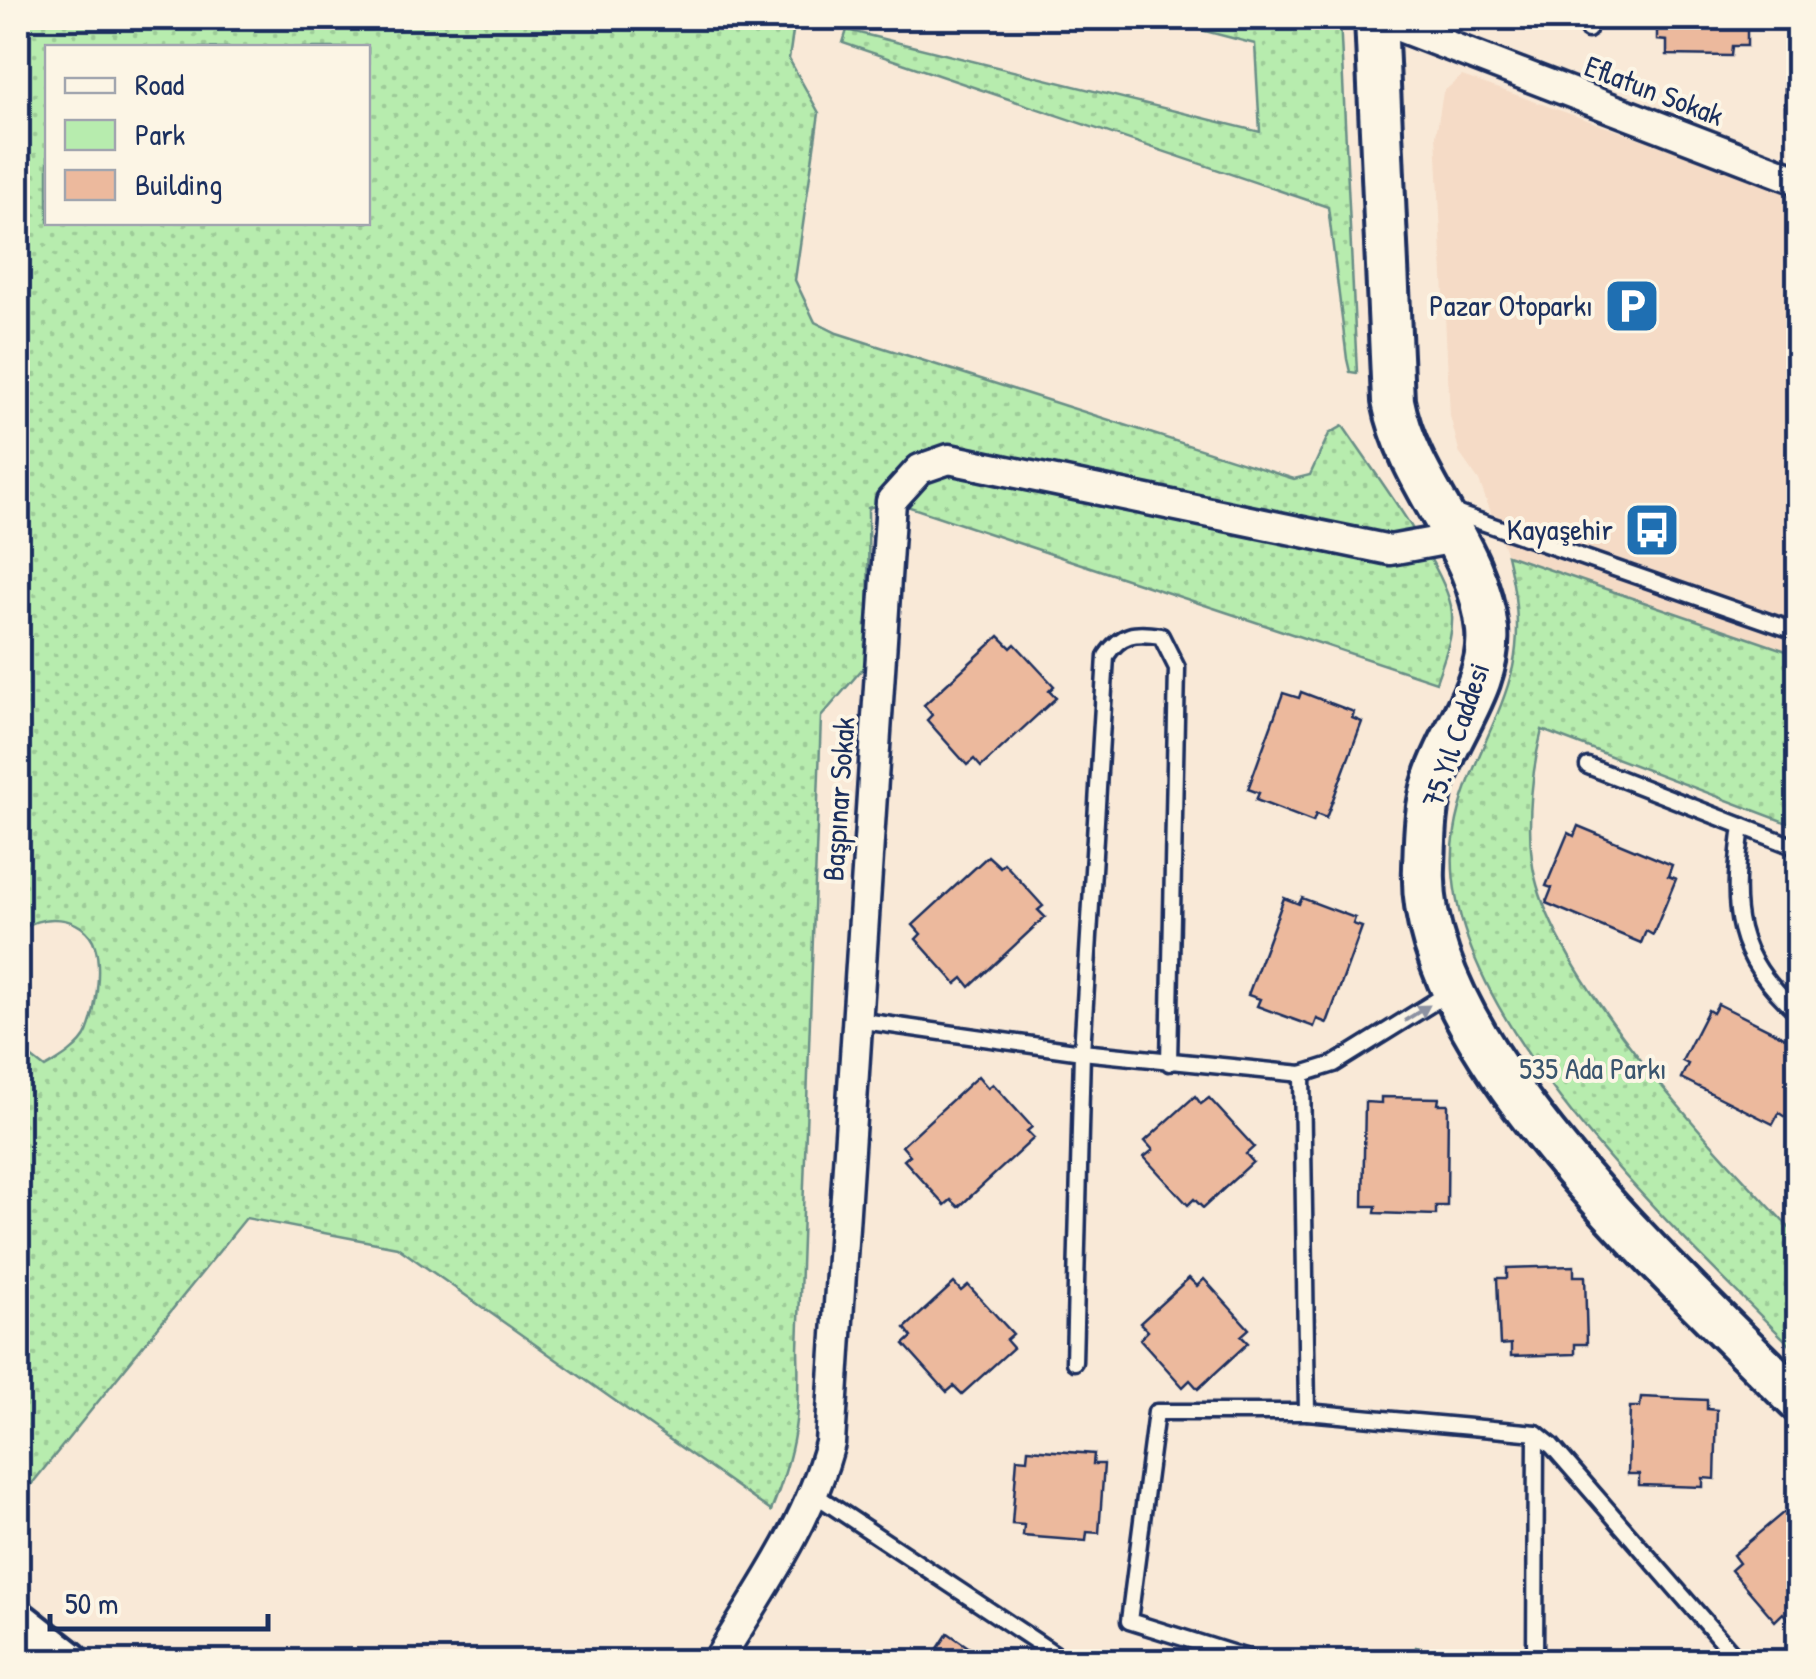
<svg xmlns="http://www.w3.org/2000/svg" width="1816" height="1679" viewBox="0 0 1816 1679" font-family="'Patrick Hand',sans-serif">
	<defs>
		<pattern id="green-dots" width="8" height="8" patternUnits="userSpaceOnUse" patternTransform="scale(2.5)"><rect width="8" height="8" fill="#b7ecae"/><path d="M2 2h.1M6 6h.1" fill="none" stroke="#9dcb98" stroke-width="1.8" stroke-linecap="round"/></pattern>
	</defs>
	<rect width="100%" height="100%" fill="#f9e9d7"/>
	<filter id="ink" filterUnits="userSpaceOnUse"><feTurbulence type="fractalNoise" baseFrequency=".01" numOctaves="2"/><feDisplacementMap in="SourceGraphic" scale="20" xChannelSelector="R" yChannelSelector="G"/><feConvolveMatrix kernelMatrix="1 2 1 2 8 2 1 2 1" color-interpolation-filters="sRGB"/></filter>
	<g filter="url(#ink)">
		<polygon fill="#f5dbc6" points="1462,76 1798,194 1798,655 1507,555 1479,481 1460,454 1450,416 1436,135 1443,92"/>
		<g fill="url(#green-dots)" stroke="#698e86" stroke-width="2.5" fill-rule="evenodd">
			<path d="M 18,18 L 795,18 L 789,59 L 819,113 L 795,280 L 815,322 L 837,333 L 1294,479 L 1310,475 L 1329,434 L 1343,426 C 1371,468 1441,561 1451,606 C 1456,632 1444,658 1436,682 L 892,501 L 868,508 L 869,641 L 864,667 L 821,717 L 798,1349 C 800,1414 796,1450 771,1511 L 397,1247 L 246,1218 L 18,1501 L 18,1047 L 45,1068 C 59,1060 81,1047 87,1032 C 96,1010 102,969 95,946 C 86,914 36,911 18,934 ZM 48,48 L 368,48 L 368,222 L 48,222 Z"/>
			<polygon points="1155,18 1340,18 1357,373 1350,372 1347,359 1328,207 843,43 847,30 1260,132 1255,44"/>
			<path d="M 1507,555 L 1798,655 L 1798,827 L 1542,730 C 1532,769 1527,819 1532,860 C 1545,972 1720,1155 1798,1237 L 1798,1353 C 1687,1240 1425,1006 1455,831 C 1464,773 1500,723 1513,667 C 1521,629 1516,592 1507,555 Z"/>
		</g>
		<polygon fill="#b7ecae" stroke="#698e86" stroke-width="2.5" points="1416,1647 1474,1661 1412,1661"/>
		<g fill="#ecb99d" stroke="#1b2f5e" stroke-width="2.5">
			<polygon points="1657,18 1747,18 1747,46 1732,46 1731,56 1667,55 1667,41 1657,40"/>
			<polygon points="999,636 1011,648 1015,644 1054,686 1049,691 1056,698 981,767 974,759 967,765 927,720 932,715 924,705"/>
			<polygon points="1301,692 1354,712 1352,718 1362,722 1326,818 1316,814 1313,822 1256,800 1259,793 1248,789 1283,693 1299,698"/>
			<polygon points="1578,826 1672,865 1668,876 1676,879 1653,935 1646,931 1641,943 1546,903 1552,888 1546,886 1568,833 1574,836"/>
			<polygon points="988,856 1000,867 1004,863 1043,906 1038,910 1045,917 970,987 963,978 956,984 916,939 921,934 913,925"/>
			<polygon points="1284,898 1299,904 1302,898 1355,918 1353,924 1362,927 1327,1023 1317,1019 1314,1027 1257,1006 1260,999 1248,995"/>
			<polygon points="1718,1004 1798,1044 1798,1090 1785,1117 1779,1113 1773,1124 1681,1078 1688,1064 1682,1061 1708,1010 1713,1013"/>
			<polygon points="978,1076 988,1088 993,1084 1032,1127 1027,1131 1034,1138 959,1207 951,1200 945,1205 904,1160 910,1155 902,1146"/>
			<polygon points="1195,1096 1201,1104 1209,1098 1254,1147 1246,1154 1253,1162 1203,1208 1194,1199 1188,1205 1144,1157 1153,1150 1145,1141"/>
			<polygon points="1381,1097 1439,1098 1438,1104 1448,1104 1447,1206 1436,1206 1436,1215 1375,1213 1376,1206 1363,1206 1365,1102 1381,1103"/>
			<polygon points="1574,1266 1574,1276 1585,1276 1587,1344 1575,1344 1575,1354 1511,1356 1511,1344 1500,1345 1497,1278 1507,1278 1507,1268"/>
			<polygon points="1189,1278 1197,1286 1204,1279 1249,1329 1241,1336 1248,1343 1198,1389 1190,1380 1183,1387 1140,1339 1148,1331 1140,1323"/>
			<polygon points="954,1283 961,1291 968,1285 1013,1334 1006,1340 1013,1348 962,1394 954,1386 947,1392 904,1344 912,1337 905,1328"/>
			<polygon points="1641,1397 1707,1400 1707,1409 1717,1410 1715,1479 1703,1478 1703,1487 1639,1485 1639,1474 1628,1474 1630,1407 1640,1407"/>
			<polygon points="1028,1449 1094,1454 1093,1464 1104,1464 1099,1533 1087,1532 1086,1541 1023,1536 1024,1525 1012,1524 1017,1458 1027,1459"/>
			<polygon points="1784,1512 1798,1531 1798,1631 1783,1613 1775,1621 1731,1570 1739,1563 1733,1555"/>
			<polygon points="948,1633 990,1662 929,1662"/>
		</g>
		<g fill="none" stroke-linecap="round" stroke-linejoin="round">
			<g stroke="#1b2f5e" stroke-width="21">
				<g id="lane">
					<polyline points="1588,18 1588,30"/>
					<polyline points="1794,113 1795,18"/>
					<polyline points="1450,511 1798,632"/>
					<polyline points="1588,766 1798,848"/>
					<path d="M 1742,826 C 1731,910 1732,954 1798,1013"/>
					<polyline points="856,1020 1082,1052 1074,1362"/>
					<path d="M 1169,1063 L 1177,668 L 1161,636 C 1135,632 1121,633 1106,656 L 1082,1052 L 1302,1074 L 1334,1064 L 1450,992"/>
					<polyline points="1307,1412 1536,1433 1552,1446 1740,1662"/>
					<polyline points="814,1494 1067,1662"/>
					<polyline points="1254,1660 1129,1621 1156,1412 1307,1412 1302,1074"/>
					<polyline points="1535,1662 1536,1433"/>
				</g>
			</g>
			<g stroke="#1b2f5e" stroke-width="35">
				<g id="street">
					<polyline points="1376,18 1798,180"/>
					<path d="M 717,1662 C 760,1591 809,1523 830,1443 L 891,501 L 920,469 L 949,459 L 1390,550 L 1456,538"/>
				</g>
			</g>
			<g stroke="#1b2f5e" stroke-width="48">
				<g id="secondary">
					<path d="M 1376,18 L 1393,401 C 1410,488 1479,545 1487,630 C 1492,683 1450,731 1435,778 C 1425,807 1425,838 1424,868 C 1416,1048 1679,1280 1798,1401"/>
					<polyline points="18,1622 69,1662"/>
				</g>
			</g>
			<use href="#lane" stroke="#fcf5e5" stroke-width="14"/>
			<use href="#street" stroke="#fcf5e5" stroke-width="28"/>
			<use href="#secondary" stroke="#fcf5e5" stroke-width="40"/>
		</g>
		<defs><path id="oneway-solid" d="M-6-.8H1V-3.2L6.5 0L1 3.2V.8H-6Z" transform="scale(2.5)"/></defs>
		<use fill="#8c92a2" href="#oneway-solid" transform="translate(1417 1013) rotate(-32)"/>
	</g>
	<defs>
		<g id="parking-square" transform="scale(2.875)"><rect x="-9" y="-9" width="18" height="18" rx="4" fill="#1f6fb2" stroke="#fcf5e5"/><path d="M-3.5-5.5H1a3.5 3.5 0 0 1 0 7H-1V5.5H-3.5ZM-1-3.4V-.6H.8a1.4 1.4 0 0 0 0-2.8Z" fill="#fff"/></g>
		<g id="bus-square" transform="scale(2.875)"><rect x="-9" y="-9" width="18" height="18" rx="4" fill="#1f6fb2" stroke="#fcf5e5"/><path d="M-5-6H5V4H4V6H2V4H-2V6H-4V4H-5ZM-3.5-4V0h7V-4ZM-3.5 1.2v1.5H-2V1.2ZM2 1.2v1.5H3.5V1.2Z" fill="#fff"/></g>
	</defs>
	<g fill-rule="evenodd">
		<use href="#parking-square" x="1632" y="306"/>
		<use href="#bus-square" x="1652" y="530"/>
	</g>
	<g text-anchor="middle" stroke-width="8" stroke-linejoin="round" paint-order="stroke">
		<g font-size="30" fill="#1b2f5e" stroke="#fcf5e5">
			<text transform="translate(1654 91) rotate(21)" y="10">Eflatun Sokak</text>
			<text transform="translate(1456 735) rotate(-71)" y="10">75.Yıl Caddesi</text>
			<text transform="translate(839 799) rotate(-86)" y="10">Başpınar Sokak</text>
		</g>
		<g font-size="30" fill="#1b2f5e" stroke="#fcf5e5" text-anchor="end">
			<text x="1593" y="316">Pazar Otoparkı</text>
			<text x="1613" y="540">Kayaşehir</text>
		</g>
		<g font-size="30" fill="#3a556e" stroke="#fcf5e5">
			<text x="1593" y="1079">535 Ada Parkı</text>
		</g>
	</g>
	<rect width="1816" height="1679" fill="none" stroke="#fcf5e5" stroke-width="60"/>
	<rect x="30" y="30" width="1756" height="1619" fill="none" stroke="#1b2f5e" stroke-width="4" filter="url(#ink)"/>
	<rect x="45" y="45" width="325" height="180" fill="#fcf5e5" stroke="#a2a6af" stroke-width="2.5"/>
	<rect x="65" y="78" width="50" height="15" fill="#fcf5e5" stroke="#a2a6af" stroke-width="2.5"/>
	<text x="135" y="95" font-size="30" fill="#1b2f5e">Road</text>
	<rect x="65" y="120" width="50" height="30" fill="#b7ecae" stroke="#a2a6af" stroke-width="2.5"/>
	<text x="135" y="145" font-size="30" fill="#1b2f5e">Park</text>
	<rect x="65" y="170" width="50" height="30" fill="#ecb99d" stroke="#a2a6af" stroke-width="2.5"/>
	<text x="135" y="195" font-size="30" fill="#1b2f5e">Building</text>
	<path d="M50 1614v15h218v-15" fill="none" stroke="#1b2f5e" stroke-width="5"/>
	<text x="65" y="1614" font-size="30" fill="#1b2f5e" stroke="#fcf5e5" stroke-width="8" paint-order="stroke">50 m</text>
</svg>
